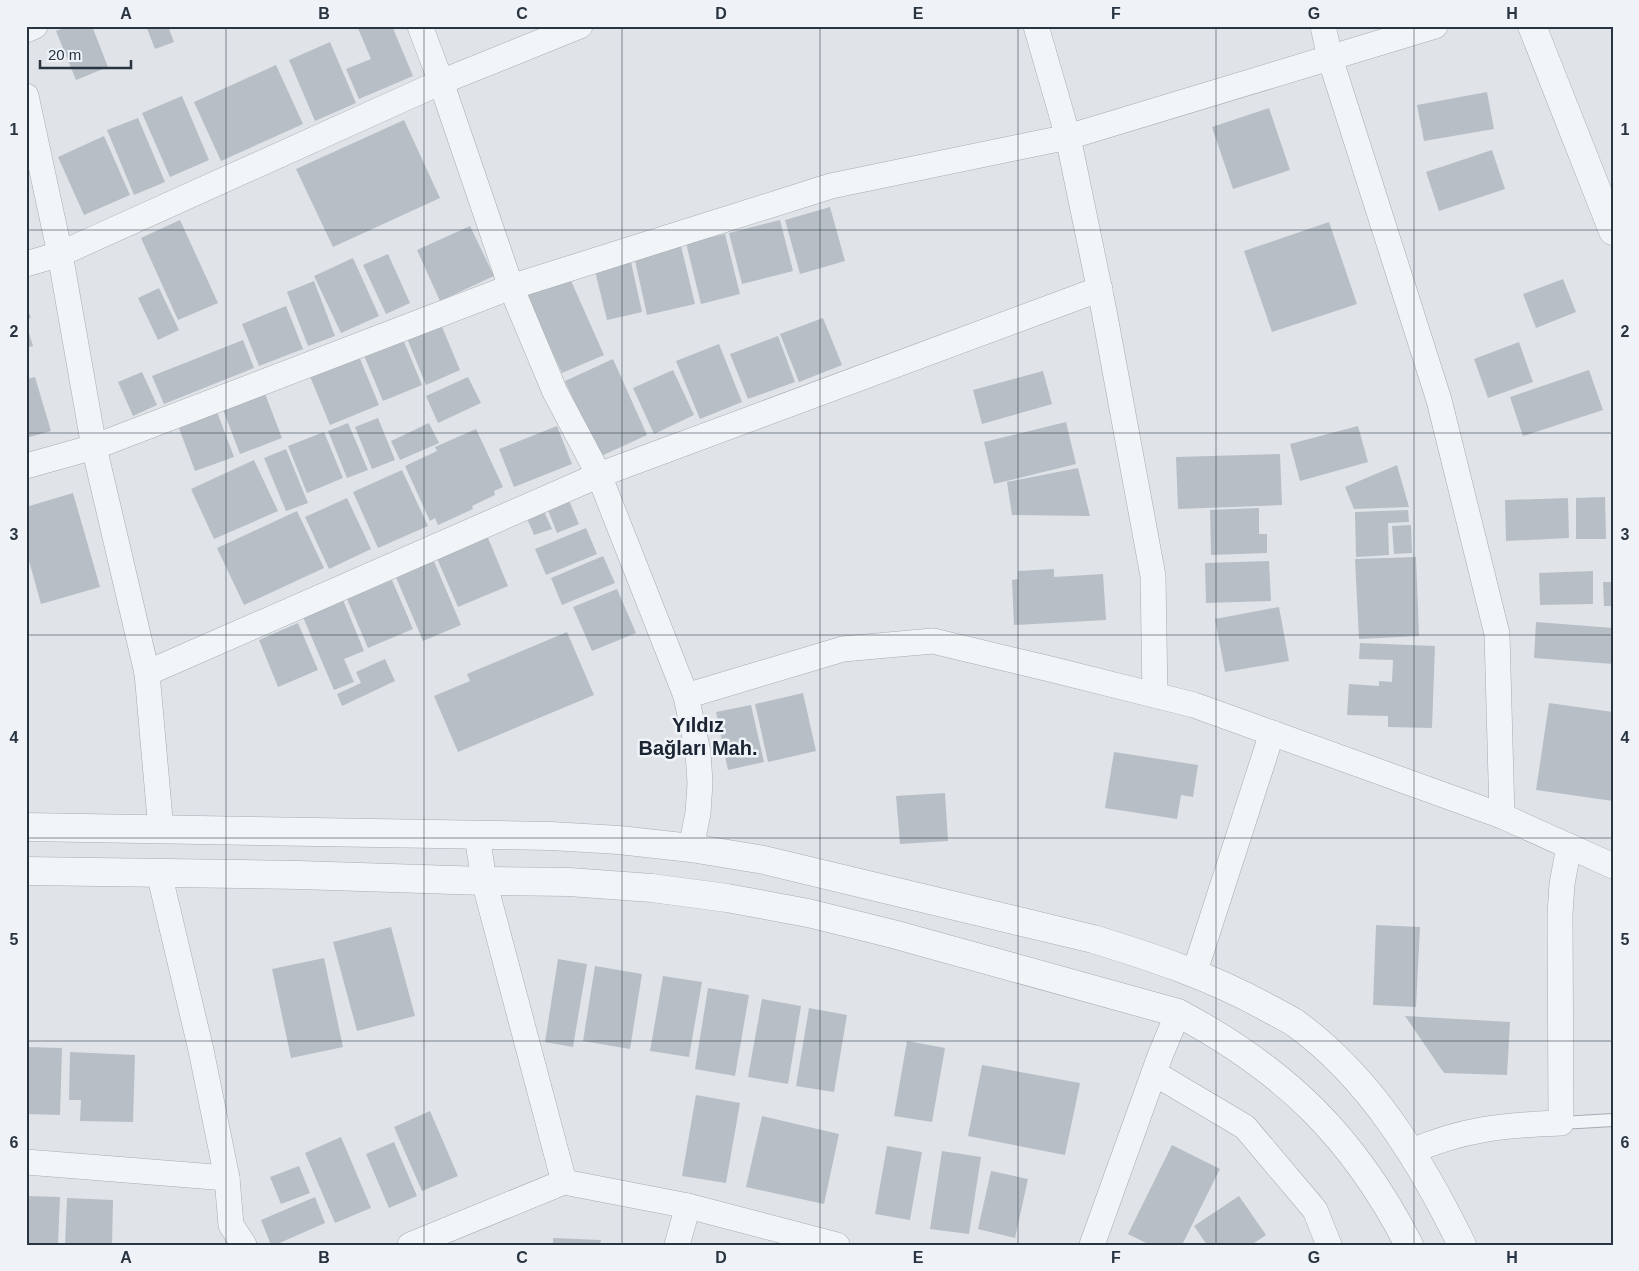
<svg xmlns="http://www.w3.org/2000/svg" width="1639" height="1271" viewBox="0 0 1639 1271" font-family="Helvetica,sans-serif">
	<rect width="100%" height="100%" fill="#e0e4e9"/>
	<g fill="#b7bec6">
		<polygon points="69,26 92,26 108,67 76,80 56,31"/>
		<polygon points="146,26 168,26 174,42 155,49"/>
		<polygon points="357,26 392,26 413,76 359,99 346,69 371,59"/>
		<polygon points="330,42 356,103 315,121 289,60"/>
		<polygon points="276,65 303,124 221,161 194,102"/>
		<polygon points="1487,92 1494,129 1424,141 1417,105"/>
		<polygon points="182,96 209,160 170,177 142,113"/>
		<polygon points="1269,108 1290,170 1233,189 1212,127"/>
		<polygon points="138,118 165,182 134,195 107,130"/>
		<polygon points="404,120 440,198 333,247 296,169"/>
		<polygon points="104,136 130,195 84,215 58,157"/>
		<polygon points="1492,150 1505,189 1439,211 1426,172"/>
		<polygon points="830,207 845,261 800,274 785,220"/>
		<polygon points="180,220 218,303 178,320 141,238"/>
		<polygon points="780,220 793,271 742,284 729,233"/>
		<polygon points="1329,222 1357,304 1272,332 1244,251"/>
		<polygon points="470,226 494,276 440,301 417,250"/>
		<polygon points="725,234 740,294 701,304 686,243"/>
		<polygon points="681,246 695,304 647,315 634,256"/>
		<polygon points="388,254 410,303 386,314 363,265"/>
		<polygon points="353,258 379,316 341,333 314,276"/>
		<polygon points="631,262 642,312 607,320 595,271"/>
		<polygon points="568,274 604,355 562,373 525,293"/>
		<polygon points="1563,279 1576,312 1536,328 1523,294"/>
		<polygon points="314,281 335,336 308,346 287,292"/>
		<polygon points="159,288 179,330 158,340 138,298"/>
		<polygon points="26,304 31,318 26,319"/>
		<polygon points="286,306 303,349 259,366 242,324"/>
		<polygon points="823,318 842,365 799,382 780,334"/>
		<polygon points="440,322 460,370 426,385 406,336"/>
		<polygon points="26,323 33,346 26,348"/>
		<polygon points="778,336 795,382 748,399 730,354"/>
		<polygon points="402,337 422,385 383,401 363,353"/>
		<polygon points="243,340 254,368 164,404 152,376"/>
		<polygon points="1519,342 1533,382 1488,398 1474,359"/>
		<polygon points="719,344 742,402 700,419 676,361"/>
		<polygon points="358,354 379,405 330,425 309,374"/>
		<polygon points="613,359 647,435 599,457 565,381"/>
		<polygon points="673,370 694,415 654,434 633,388"/>
		<polygon points="1589,370 1603,410 1523,436 1510,397"/>
		<polygon points="1043,371 1052,404 982,424 973,390"/>
		<polygon points="142,372 157,405 133,416 118,382"/>
		<polygon points="35,377 51,431 26,438 26,379"/>
		<polygon points="468,377 481,403 438,423 426,396"/>
		<polygon points="264,391 282,438 240,454 222,407"/>
		<polygon points="216,409 234,457 195,471 177,423"/>
		<polygon points="378,418 395,460 372,469 355,427"/>
		<polygon points="1066,422 1076,464 994,484 984,442"/>
		<polygon points="348,423 368,470 347,478 328,431"/>
		<polygon points="429,423 439,443 400,460 391,441"/>
		<polygon points="557,426 572,464 514,487 499,449"/>
		<polygon points="1358,426 1368,462 1300,481 1290,444"/>
		<polygon points="476,429 503,487 494,491 495,495 472,506 473,509 438,525 435,518 430,521 405,466 437,451 435,447"/>
		<polygon points="324,432 343,478 307,493 288,446"/>
		<polygon points="286,449 308,503 286,511 264,458"/>
		<polygon points="1280,454 1282,505 1178,509 1176,457"/>
		<polygon points="254,460 278,511 214,539 191,489"/>
		<polygon points="1397,465 1409,507 1354,509 1345,487"/>
		<polygon points="1078,468 1090,516 1012,515 1007,482"/>
		<polygon points="402,470 428,526 378,548 353,492"/>
		<polygon points="73,493 100,587 41,604 26,550 26,507"/>
		<polygon points="567,496 579,524 557,533 546,505"/>
		<polygon points="1605,497 1606,539 1576,539 1576,498"/>
		<polygon points="347,498 371,549 329,569 305,517"/>
		<polygon points="1568,498 1569,538 1506,541 1505,500"/>
		<polygon points="1259,508 1259,534 1267,534 1267,553 1211,555 1210,510"/>
		<polygon points="543,509 552,529 534,535 526,516"/>
		<polygon points="1408,510 1409,522 1388,523 1389,555 1356,557 1355,512"/>
		<polygon points="297,511 324,568 244,605 217,548"/>
		<polygon points="1411,525 1412,553 1394,554 1392,526"/>
		<polygon points="586,528 597,554 546,575 535,549"/>
		<polygon points="486,533 508,586 458,607 435,554"/>
		<polygon points="603,556 615,583 562,605 551,578"/>
		<polygon points="1416,557 1419,636 1359,639 1355,559"/>
		<polygon points="433,559 461,625 423,641 395,575"/>
		<polygon points="1269,561 1271,601 1206,603 1205,563"/>
		<polygon points="1054,569 1054,577 1103,574 1106,620 1014,625 1012,580 1018,579 1018,571"/>
		<polygon points="1593,571 1593,604 1540,605 1539,573"/>
		<polygon points="392,580 413,629 368,648 347,599"/>
		<polygon points="1603,582 1613,582 1613,606 1604,606"/>
		<polygon points="617,589 636,633 592,651 573,607"/>
		<polygon points="343,600 364,651 344,659 354,682 334,690 303,617"/>
		<polygon points="1279,607 1289,661 1225,672 1215,619"/>
		<polygon points="1536,622 1613,628 1613,664 1534,658"/>
		<polygon points="298,623 318,670 278,687 259,640"/>
		<polygon points="567,632 594,695 458,752 434,696 470,681 467,674"/>
		<polygon points="1360,643 1435,646 1432,728 1388,727 1388,716 1347,715 1349,684 1379,686 1379,681 1392,682 1393,660 1359,659"/>
		<polygon points="385,659 395,681 342,706 337,694 361,683 356,672"/>
		<polygon points="803,693 816,751 768,762 755,704"/>
		<polygon points="1549,703 1613,712 1613,801 1536,790"/>
		<polygon points="751,705 764,762 728,770 716,712"/>
		<polygon points="1114,752 1198,765 1193,797 1181,795 1177,819 1105,808"/>
		<polygon points="945,793 948,841 900,844 896,796"/>
		<polygon points="1376,925 1420,927 1416,1007 1373,1005"/>
		<polygon points="391,927 415,1016 357,1031 333,942"/>
		<polygon points="324,958 343,1047 291,1058 272,969"/>
		<polygon points="558,959 587,964 573,1047 545,1042"/>
		<polygon points="595,966 642,974 630,1049 583,1041"/>
		<polygon points="663,976 702,982 689,1057 650,1051"/>
		<polygon points="708,988 749,995 735,1076 695,1069"/>
		<polygon points="762,999 801,1006 788,1084 748,1077"/>
		<polygon points="809,1008 847,1015 834,1092 796,1086"/>
		<polygon points="1405,1016 1510,1022 1507,1075 1444,1073"/>
		<polygon points="907,1041 945,1048 932,1122 894,1116"/>
		<polygon points="26,1047 62,1048 60,1115 26,1114"/>
		<polygon points="70,1052 135,1055 133,1122 80,1121 81,1100 69,1100"/>
		<polygon points="982,1065 1080,1083 1065,1155 968,1136"/>
		<polygon points="696,1095 740,1103 726,1183 682,1176"/>
		<polygon points="430,1111 458,1176 422,1191 394,1127"/>
		<polygon points="762,1116 839,1134 824,1204 746,1187"/>
		<polygon points="341,1137 371,1208 335,1223 305,1153"/>
		<polygon points="394,1142 417,1196 389,1208 366,1154"/>
		<polygon points="1172,1145 1220,1169 1182,1245 1150,1245 1128,1234"/>
		<polygon points="887,1146 922,1152 910,1220 875,1214"/>
		<polygon points="942,1151 981,1157 969,1234 930,1229"/>
		<polygon points="299,1166 310,1193 281,1204 270,1177"/>
		<polygon points="991,1171 1028,1179 1015,1238 978,1229"/>
		<polygon points="26,1196 60,1197 58,1245 26,1245"/>
		<polygon points="1239,1196 1266,1235 1251,1245 1207,1245 1194,1226"/>
		<polygon points="315,1197 325,1223 275,1245 271,1245 261,1220"/>
		<polygon points="67,1198 113,1200 112,1245 65,1245"/>
		<polygon points="553,1238 601,1240 600,1245 553,1245"/>
	</g>
	<g fill="none" stroke-linecap="round" stroke-linejoin="round">
		<g stroke="#a5acb3" stroke-width="14">
			<polyline id="service" points="1561,1123 1613,1120"/>
		</g>
		<g stroke="#a5acb3" stroke-width="26">
			<g id="minor">
				<polyline points="420,26 441,82 511,287 555,392 599,475 686,696 698,752 700,783 698,813 691,848"/>
				<polyline points="1036,26 1068,137 1104,311 1153,576 1155,695"/>
				<polyline points="1323,26 1330,58 1439,400 1497,634 1502,816"/>
				<polyline points="26,30 35,26"/>
				<polyline points="26,96 60,254 94,447 147,673 161,830"/>
				<polyline points="26,264 60,254 441,82 580,26"/>
				<polyline points="26,466 94,447 511,287 831,186 1068,137 1435,26"/>
				<polyline points="147,673 599,475 1100,289"/>
				<polyline points="686,696 843,649 933,641 1046,668 1194,705 1502,816 1613,866"/>
				<polyline points="477,835 484,881 564,1182"/>
				<polyline points="159,873 201,1050 227,1178 231,1225 244,1245"/>
				<polyline points="1194,974 1272,733"/>
				<polyline points="1154,1073 1245,1127 1315,1210 1329,1245"/>
				<path d="M 1410,1152 C 1462,1129 1504,1125 1561,1123 L 1560,914 L 1562,884 L 1569,846"/>
				<polyline points="26,1162 227,1178"/>
				<polyline points="410,1245 564,1182 688,1206 837,1245"/>
				<polyline points="677,1245 688,1206"/>
				<polyline points="1092,1245 1160,1056 1178,1013"/>
			</g>
		</g>
		<g stroke="#a5acb3" stroke-width="29">
			<g id="tertiary">
				<polyline points="1532,26 1613,231"/>
				<path d="M 26,827 L 551,836 L 619,840 L 691,848 L 764,860 L 1093,939 C 1152,957 1212,977 1266,1007 C 1275,1012 1286,1017 1295,1023 C 1371,1078 1422,1163 1462,1245"/>
				<path d="M 26,871 L 299,875 L 484,881 L 569,882 L 652,888 L 727,898 L 808,913 L 893,934 L 1178,1013 C 1285,1070 1354,1137 1409,1245"/>
			</g>
		</g>
		<use href="#service" stroke="#f2f5f7" stroke-width="12"/>
		<use href="#minor" stroke="#f2f5f7" stroke-width="25"/>
		<use href="#tertiary" stroke="#f2f5f7" stroke-width="28"/>
	</g>
	<path fill="none" stroke="#283441" stroke-width="1" stroke-opacity="0.55" d="M 226,26 L 226,1245M 424,26 L 424,1245M 622,26 L 622,1245M 820,26 L 820,1245M 1018,26 L 1018,1245M 1216,26 L 1216,1245M 1414,26 L 1414,1245M 26,230 L 1613,230M 26,433 L 1613,433M 26,635 L 1613,635M 26,838 L 1613,838M 26,1041 L 1613,1041"/>
	<g text-anchor="middle" stroke-width="5" stroke-linejoin="round" paint-order="stroke">
		<g font-size="20" font-weight="bold" fill="#1a2432" stroke="#eff3f7">
			<text x="698" y="732">Yıldız<tspan x="698" dy="23">Bağları Mah.</tspan></text>
		</g>
	</g>
	<rect width="1639" height="1271" fill="none" stroke="#eff3f7" stroke-width="55"/>
	<path d="M40 60v8h91v-8" fill="none" stroke="#283441" stroke-width="2.5"/>
	<text x="48" y="60" font-size="15" fill="#283441" stroke="#eff3f7" stroke-width="4" paint-order="stroke">20 m</text>
	<rect x="28" y="28" width="1584" height="1216" fill="none" stroke="#283441" stroke-width="2"/>
	<g font-size="16" text-anchor="middle" font-weight="bold" fill="#283441">
		<text x="126" y="19">A</text>
		<text x="324" y="19">B</text>
		<text x="522" y="19">C</text>
		<text x="721" y="19">D</text>
		<text x="918" y="19">E</text>
		<text x="1116" y="19">F</text>
		<text x="1314" y="19">G</text>
		<text x="1512" y="19">H</text>
		<text x="14" y="135">1</text>
		<text x="1625" y="135">1</text>
		<text x="14" y="337">2</text>
		<text x="1625" y="337">2</text>
		<text x="14" y="540">3</text>
		<text x="1625" y="540">3</text>
		<text x="14" y="743">4</text>
		<text x="1625" y="743">4</text>
		<text x="14" y="945">5</text>
		<text x="1625" y="945">5</text>
		<text x="14" y="1148">6</text>
		<text x="1625" y="1148">6</text>
		<text x="126" y="1263">A</text>
		<text x="324" y="1263">B</text>
		<text x="522" y="1263">C</text>
		<text x="721" y="1263">D</text>
		<text x="918" y="1263">E</text>
		<text x="1116" y="1263">F</text>
		<text x="1314" y="1263">G</text>
		<text x="1512" y="1263">H</text>
	</g>
</svg>
